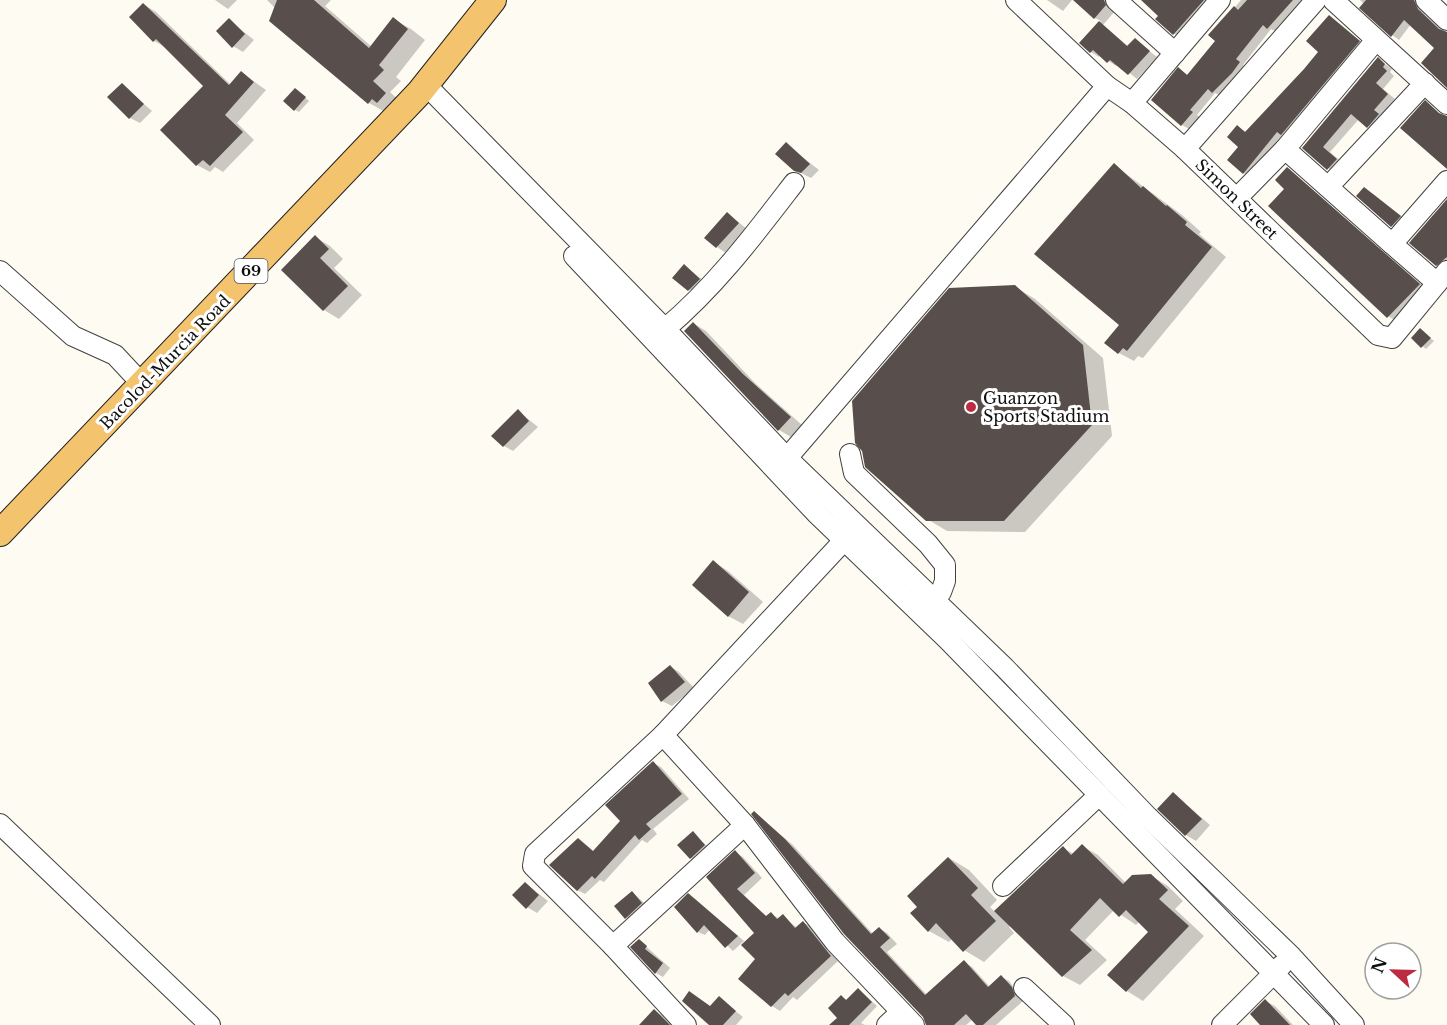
<svg xmlns="http://www.w3.org/2000/svg" width="1447" height="1025" viewBox="0 0 1447 1025" font-family="'Libre Baskerville',serif">
	<rect width="100%" height="100%" fill="#fefbf2"/>
	<g fill="#0003">
		<polygon points="215,0 237,0 228,9"/>
		<polygon points="267,0 331,0 325,6 372,47 393,19 411,29 425,40 396,77 401,81 390,92 403,104 387,113 369,103"/>
		<polygon points="1047,0 1072,0 1063,11"/>
		<polygon points="1090,0 1112,0 1115,11 1103,25 1129,47 1135,40 1157,57 1137,79 1118,64 1116,66 1100,55 1099,57 1091,52 1081,43 1101,21 1095,18"/>
		<polygon points="1160,0 1215,0 1181,38 1173,33"/>
		<polygon points="1241,0 1306,0 1276,32 1271,29 1243,65 1247,68 1221,96 1215,93 1197,115 1200,117 1189,129 1182,125 1179,69 1188,75 1218,41 1211,35"/>
		<polygon points="1360,0 1423,0 1425,15 1447,32 1447,86 1436,48 1411,24 1399,40 1392,35"/>
		<polygon points="143,4 156,12 231,85 242,73 266,90 237,123 254,140 223,172 215,167 210,172 197,165 162,130 206,86 167,48 154,41"/>
		<polygon points="1329,17 1369,48 1254,179 1244,173 1237,127 1246,132 1305,70 1320,52"/>
		<polygon points="229,20 254,40 243,52 233,46"/>
		<polygon points="1378,59 1392,69 1390,72 1394,76 1383,89 1395,99 1381,116 1376,131 1359,119 1330,152 1345,165 1336,174 1304,148"/>
		<polygon points="122,85 152,111 140,123 130,118"/>
		<polygon points="299,92 309,101 299,112 295,110"/>
		<polygon points="786,144 819,170 811,178 795,170"/>
		<polygon points="1114,165 1182,215 1201,232 1199,234 1226,257 1143,358 1138,356 1134,361 1119,353 1121,325"/>
		<polygon points="1287,169 1427,289 1396,321 1388,316"/>
		<polygon points="1372,193 1407,221 1399,230 1392,226"/>
		<polygon points="1447,202 1447,267 1444,269 1437,265"/>
		<polygon points="728,214 747,229 726,253 717,247"/>
		<polygon points="315,237 330,246 343,259 334,268 362,295 339,319 324,310 283,270"/>
		<polygon points="685,266 709,285 698,296 675,278"/>
		<polygon points="1015,287 1035,299 1103,358 1112,436 1025,532 947,531 927,519"/>
		<polygon points="693,323 706,331 755,383 802,425 791,437 779,430 686,331"/>
		<polygon points="1420,330 1434,341 1426,349 1413,338"/>
		<polygon points="518,411 538,427 513,451 504,446"/>
		<polygon points="714,562 728,571 763,602 743,624 728,616"/>
		<polygon points="670,666 679,672 694,688 672,706 662,701"/>
		<polygon points="653,763 661,767 689,799 653,829 657,834 647,843 642,840 604,882 600,880 585,894 577,890 578,840 594,852 622,821"/>
		<polygon points="1174,794 1210,825 1196,841 1186,835 1160,809"/>
		<polygon points="754,813 793,845 873,934 879,928 887,933 897,944 887,952 927,995 964,962 972,967 990,987 1001,977 1009,981 1023,1001 996,1025 978,1025 973,1019 966,1025 927,1025 924,1016"/>
		<polygon points="693,833 709,848 695,861 691,858"/>
		<polygon points="1082,846 1098,855 1126,883 1151,876 1168,886 1183,901 1175,909 1204,936 1143,1001 1127,991 1151,932 1140,921 1136,925 1114,910 1085,940 1107,960 1080,985 1063,976 1011,925 1009,927 1014,933 984,962 964,950 953,938 949,942 929,931 919,907 949,858 969,870 997,900 990,907 995,912 1063,848 1074,854"/>
		<polygon points="735,852 743,857 762,878 744,895 767,917 771,914 780,919 783,916 797,928 804,923 812,927 838,961 797,1000 793,997 780,1011 772,1006 757,959 756,933 708,878"/>
		<polygon points="525,883 548,901 537,913 527,907"/>
		<polygon points="632,892 651,909 636,923 626,917"/>
		<polygon points="688,895 695,899 744,941 733,951 710,929 705,935 698,932 676,907"/>
		<polygon points="639,940 670,968 663,977 656,973"/>
		<polygon points="859,990 877,1006 861,1023 865,1025 832,1025 839,1018 841,997 847,1000"/>
		<polygon points="690,993 711,1007 719,998 743,1017 736,1025 711,1025"/>
		<polygon points="1265,1001 1275,1006 1293,1025 1262,1025"/>
		<polygon points="655,1011 669,1019 675,1025 641,1025"/>
	</g>
	<g fill="#584f4c">
		<polygon points="277,0 314,0 369,48 393,17 408,29 379,65 384,70 373,81 386,93 377,103 372,99 368,104 269,21"/>
		<polygon points="1073,0 1104,0 1106,5 1094,19"/>
		<polygon points="1141,0 1204,0 1173,35 1155,19 1158,16"/>
		<polygon points="1247,0 1293,0 1267,29 1263,25 1236,59 1240,62 1232,73 1212,93 1208,89 1190,110 1193,112 1181,126 1151,100 1178,67 1187,75 1215,41 1208,35 1234,6 1238,10"/>
		<polygon points="1366,0 1414,0 1418,9 1439,29 1447,32 1447,88 1421,63 1434,48 1404,20 1391,37 1359,8"/>
		<polygon points="143,3 229,85 241,71 254,82 225,115 243,132 210,166 203,160 196,166 160,130 203,86 156,39 153,42 129,17"/>
		<polygon points="1329,15 1360,41 1281,135 1277,132 1243,174 1227,160 1238,147 1227,137 1237,125 1245,132 1304,69 1318,52 1306,41"/>
		<polygon points="229,18 245,34 232,48 216,31"/>
		<polygon points="1099,21 1127,46 1135,38 1150,51 1128,75 1110,60 1107,63 1093,50 1090,53 1079,43"/>
		<polygon points="1378,57 1385,64 1383,67 1387,71 1376,83 1388,94 1374,110 1379,114 1367,128 1351,114 1323,147 1337,159 1327,170 1302,148"/>
		<polygon points="122,83 144,104 129,119 107,97"/>
		<polygon points="295,88 306,97 294,111 283,101"/>
		<polygon points="1425,100 1439,113 1447,116 1447,169 1400,128"/>
		<polygon points="786,142 810,164 801,173 794,171 775,154"/>
		<polygon points="1114,163 1141,188 1143,186 1166,206 1167,205 1187,222 1185,225 1212,247 1127,351 1123,348 1118,354 1104,343 1119,325 1034,254"/>
		<polygon points="1287,167 1420,284 1387,318 1268,206 1284,189 1275,180"/>
		<polygon points="1364,187 1401,216 1391,227 1356,196"/>
		<polygon points="1447,199 1447,257 1436,266 1409,243"/>
		<polygon points="727,212 739,223 716,248 704,238"/>
		<polygon points="315,235 329,249 320,258 348,286 323,311 281,270"/>
		<polygon points="684,264 700,279 688,291 672,278"/>
		<polygon points="1015,285 1083,345 1092,425 1004,521 926,521 865,467 862,451 855,443 852,401 949,288"/>
		<polygon points="693,322 743,374 791,417 778,431 684,331"/>
		<polygon points="1420,328 1431,338 1421,348 1411,338"/>
		<polygon points="518,409 529,421 503,447 491,436"/>
		<polygon points="713,560 749,592 728,617 692,585"/>
		<polygon points="670,665 685,682 661,702 648,683"/>
		<polygon points="653,761 682,794 646,824 651,829 639,840 635,835 595,879 592,876 577,891 549,865 578,838 593,851 620,821 605,805"/>
		<polygon points="1173,792 1202,819 1185,836 1157,809"/>
		<polygon points="754,811 785,839 871,934 879,927 890,938 880,947 925,995 964,960 988,987 1001,975 1012,987 1015,996 983,1025 976,1025 966,1014 954,1025 926,1025 923,1017 844,934 751,814"/>
		<polygon points="693,831 705,845 690,859 677,845"/>
		<polygon points="1082,844 1123,884 1132,875 1151,874 1168,890 1159,899 1189,926 1126,992 1107,975 1148,932 1126,910 1119,917 1100,898 1070,930 1092,950 1062,977 994,911 1063,846 1071,855"/>
		<polygon points="735,850 755,873 737,889 766,916 771,912 777,919 783,914 795,928 803,921 831,956 788,996 785,993 771,1007 738,979 755,959 741,945 754,933 706,877"/>
		<polygon points="948,857 978,888 971,895 996,921 963,952 936,923 928,932 910,913 917,907 907,896"/>
		<polygon points="525,882 539,895 526,909 512,895"/>
		<polygon points="632,891 642,903 625,919 614,906"/>
		<polygon points="688,893 738,936 725,948 704,925 697,933 674,907"/>
		<polygon points="639,939 647,946 645,949 663,963 655,974 630,947"/>
		<polygon points="858,988 872,1002 849,1025 829,1025 837,1018 828,1008 841,995 846,1000"/>
		<polygon points="689,991 710,1006 719,996 736,1011 723,1025 709,1025 682,1001"/>
		<polygon points="1265,999 1290,1025 1260,1025 1250,1014"/>
		<polygon points="654,1009 670,1025 639,1025"/>
	</g>
	<g fill="none" stroke-linecap="round" stroke-linejoin="round">
		<g stroke="#424242" stroke-width="22">
			<g id="minor">
				<polyline points="1016,0 1107,86 1132,103 1185,149 1378,335 1392,338 1447,271"/>
				<polyline points="1116,0 1175,53"/>
				<polyline points="1333,0 1447,104"/>
				<polyline points="1426,0 1447,20"/>
				<polyline points="426,85 665,329 787,458 1005,668 1148,817 1291,956 1354,1025"/>
				<polyline points="1132,103 1220,0"/>
				<polyline points="1185,149 1316,0"/>
				<polyline points="1285,149 1392,244 1447,181"/>
				<polyline points="1328,187 1425,83"/>
				<polyline points="1237,198 1285,149 1376,40"/>
				<polyline points="1392,244 1437,283"/>
				<polyline points="574,256 816,513 947,639 1324,1025"/>
				<polyline points="0,271 73,336 115,355 143,385"/>
				<path d="M 665,329 C 716,286 754,235 794,183"/>
				<polyline points="850,454 854,473 928,544 945,565 945,581 941,592 934,598"/>
				<polyline points="787,458 1107,86"/>
				<polyline points="851,533 663,735 745,825 835,942 914,1025"/>
				<polyline points="663,735 535,854 533,866 613,946 686,1025"/>
				<polyline points="0,824 210,1025"/>
				<polyline points="1003,886 1099,795"/>
				<polyline points="613,946 745,825"/>
				<polyline points="1024,988 1064,1025"/>
				<polyline points="887,1025 901,1012"/>
				<polyline points="1222,1025 1282,965"/>
			</g>
		</g>
		<g stroke="#202020" stroke-width="28">
			<polyline id="major" points="0,533 419,93 493,0"/>
		</g>
		<use href="#minor" stroke="#fff" stroke-width="20"/>
		<use href="#major" stroke="#f3c36d" stroke-width="26"/>
	</g>
	<circle fill="#bb2b42" stroke="#fff" stroke-width="2" cx="971" cy="407" r="6"/>
	<g text-anchor="middle" stroke-width="6" stroke-linejoin="round" paint-order="stroke">
		<rect fill="#fff" stroke="#575757" stroke-width="1.5" x="234.5" y="259" width="33" height="24" rx="4.5"/>
		<g font-size="15" font-weight="bold" fill="#0f0f0f">
			<text x="251" y="276">69</text>
		</g>
		<g font-size="16" fill="#0f0f0f" stroke="#fff">
			<text transform="translate(1237 199) rotate(44)" y="6">Simon Street</text>
			<text transform="translate(165 362) rotate(-46)" y="6">Bacolod-Murcia Road</text>
		</g>
		<g font-size="16" fill="#0f0f0f" stroke="#fff" text-anchor="start">
			<text x="983" y="404">Guanzon<tspan x="983" dy="18">Sports Stadium</tspan></text>
		</g>
	</g>
	<g transform="translate(1393 971) rotate(292)"><circle r="28" fill="#ffffff" stroke="#9f9f9f" stroke-width="1.5"/>
	<path d="M0-4.5L10 22L0 15L-10 22Z" fill="#bb2b42"/>
	<text y="-9" font-size="16" font-weight="bold" text-anchor="middle" fill="#0f0f0f">N</text>
	</g>
</svg>
